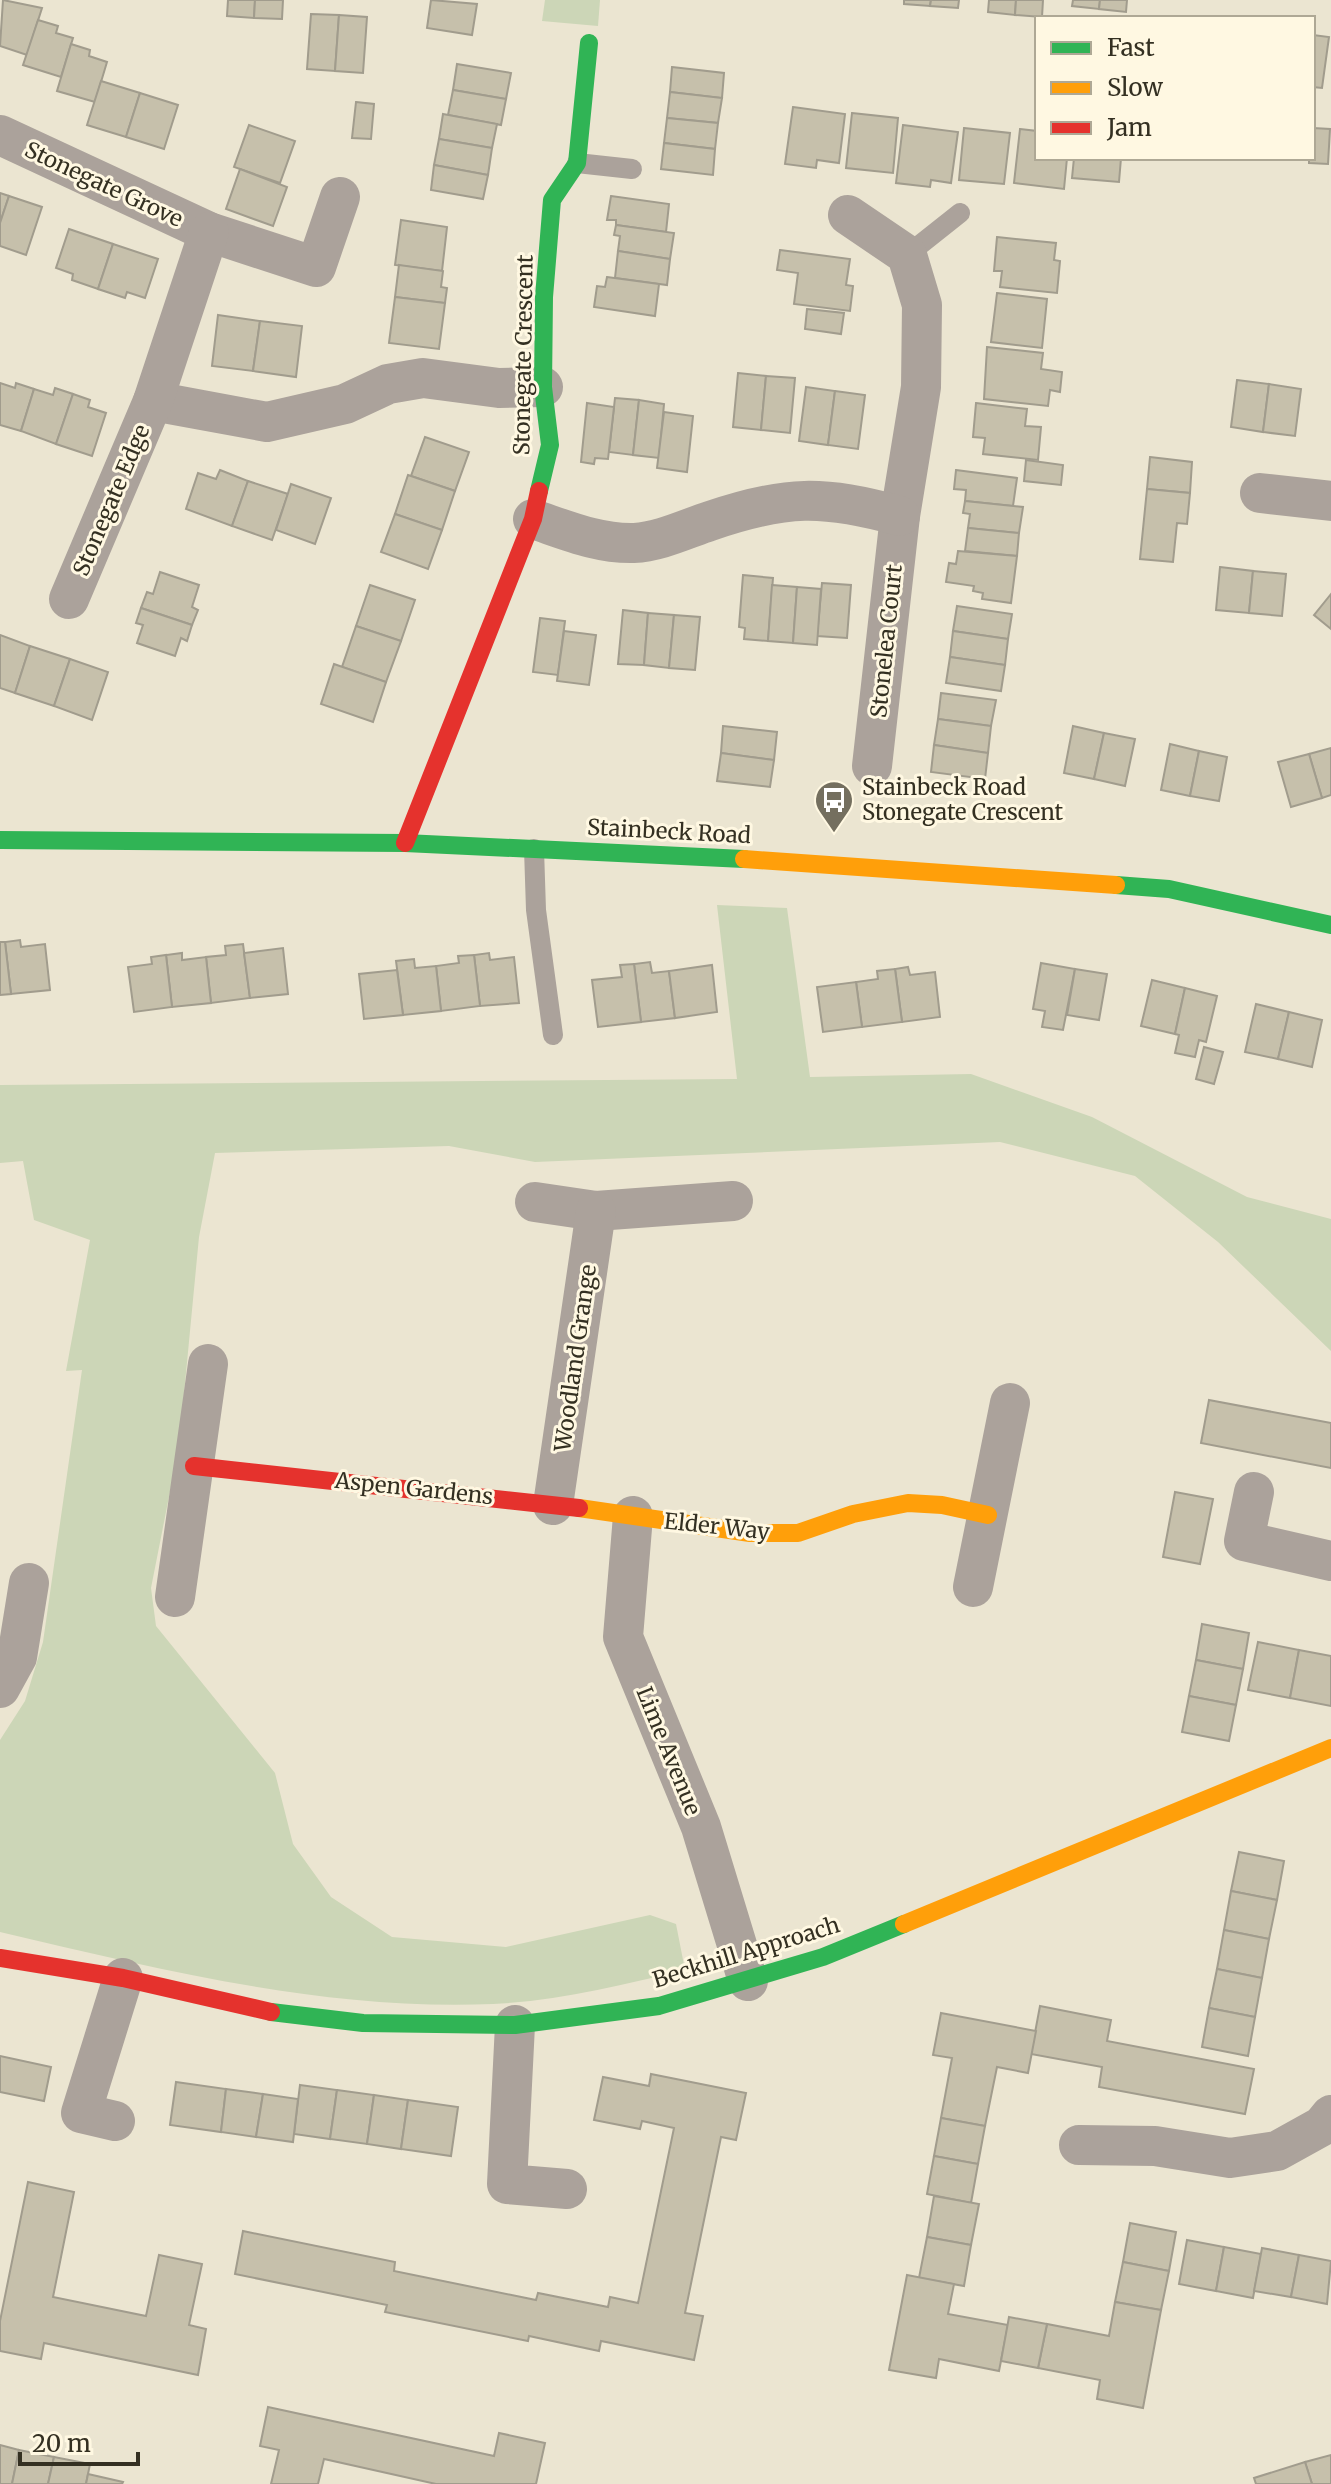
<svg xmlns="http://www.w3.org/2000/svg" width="1331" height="2484" viewBox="0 0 1331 2484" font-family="Merriweather,serif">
	<rect width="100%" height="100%" fill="#ebe5d1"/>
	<g fill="#ccd6b7">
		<polygon points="545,0 600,0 598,26 542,21"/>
		<path d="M 717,905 L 787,908 L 810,1077 L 971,1074 L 1092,1117 L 1247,1197 L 1331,1219 L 1331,1351 L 1218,1242 L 1135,1176 L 1000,1142 L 535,1162 L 449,1146 L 215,1153 L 199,1237 L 179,1446 L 151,1588 L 156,1626 L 275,1773 L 293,1844 L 331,1897 L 392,1937 L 506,1947 L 650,1915 L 676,1924 L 685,1970 C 623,1985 557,2001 493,2004 C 326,2011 162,1970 0,1932 L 0,1740 L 25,1701 L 43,1642 L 82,1370 L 66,1371 L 90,1240 L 34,1220 L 23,1161 L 0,1163 L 0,1085 L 737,1079 Z"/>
	</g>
	<g fill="#c6c0ab" stroke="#a19c8d" stroke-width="2">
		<polygon points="3,0 42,8 27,55 0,46"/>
		<polygon points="228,0 255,0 254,18 227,16"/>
		<polygon points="255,0 283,0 282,19 254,18"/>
		<polygon points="431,0 477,4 472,35 427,28"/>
		<polygon points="904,0 931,0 930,6 904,4"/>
		<polygon points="931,0 959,0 958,8 930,6"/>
		<polygon points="989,0 1016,0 1015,15 988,12"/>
		<polygon points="1016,0 1043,0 1042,17 1015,15"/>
		<polygon points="1073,0 1100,0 1099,9 1072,6"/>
		<polygon points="1100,0 1127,0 1126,12 1099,9"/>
		<polygon points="311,14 339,15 335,71 307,69"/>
		<polygon points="339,15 367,17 363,73 335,71"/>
		<polygon points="38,20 58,26 56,33 73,38 61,77 23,65"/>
		<polygon points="1313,35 1329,37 1322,88 1313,87"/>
		<polygon points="71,44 90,50 89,56 107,62 95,102 57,91"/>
		<polygon points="457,64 511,73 506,99 453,90"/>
		<polygon points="672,67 724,73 722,98 670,92"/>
		<polygon points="101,81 140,93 126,137 87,125"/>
		<polygon points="453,90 506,99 501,125 448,115"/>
		<polygon points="670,92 722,98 718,123 667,118"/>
		<polygon points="140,93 178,105 164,149 126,137"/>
		<polygon points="356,102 374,104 371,139 352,138"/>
		<polygon points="793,107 845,114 839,163 817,160 816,168 785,164"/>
		<polygon points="852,113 898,118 893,173 846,168"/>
		<polygon points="443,114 497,124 492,148 439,139"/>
		<polygon points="667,118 718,123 715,149 664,143"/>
		<polygon points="249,125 295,141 280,183 234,167"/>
		<polygon points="903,125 958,132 951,183 931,180 930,187 896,183"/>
		<polygon points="964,128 1010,133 1004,184 959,180"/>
		<polygon points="1313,128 1330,129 1328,164 1309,163 1309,158 1313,158"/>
		<polygon points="1020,129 1037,131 1037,158 1067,158 1064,189 1014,183"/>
		<polygon points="439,139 492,148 488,175 434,165"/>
		<polygon points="664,143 715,149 713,175 661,169"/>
		<polygon points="1074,158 1121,158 1119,182 1072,178"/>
		<polygon points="434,165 488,175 483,199 431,190"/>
		<polygon points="240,169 287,187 273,226 226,209"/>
		<polygon points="0,193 9,196 0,223"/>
		<polygon points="9,196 42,207 26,255 0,246 0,223"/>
		<polygon points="611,196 669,204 666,232 616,225 616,220 607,220"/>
		<polygon points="401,220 447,227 442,271 395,265"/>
		<polygon points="616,225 674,233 670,259 618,251 620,236 614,235"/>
		<polygon points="69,229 113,244 98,289 72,280 73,274 56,268"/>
		<polygon points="997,237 1056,243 1054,260 1060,261 1057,293 1000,287 1002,271 994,271"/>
		<polygon points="113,244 158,259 145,298 127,292 125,298 98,289"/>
		<polygon points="780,250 850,259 846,285 853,286 850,311 794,304 798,273 777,270"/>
		<polygon points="618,251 670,259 667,285 615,278"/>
		<polygon points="399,265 443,271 441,287 447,288 445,303 395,297"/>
		<polygon points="607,277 659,284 655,316 594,307 597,286 605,287"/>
		<polygon points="997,293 1047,299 1042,348 991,342"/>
		<polygon points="395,297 445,303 439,349 389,343"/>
		<polygon points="807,309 844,313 841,334 805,329"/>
		<polygon points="218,315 260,321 253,371 212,366"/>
		<polygon points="260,321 302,326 296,377 253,371"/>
		<polygon points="987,347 1043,353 1041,369 1062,372 1060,392 1050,390 1048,406 984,399"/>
		<polygon points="738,373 766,376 761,430 733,427"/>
		<polygon points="766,376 795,378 790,433 761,430"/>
		<polygon points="1237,380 1269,384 1263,432 1231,427"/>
		<polygon points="0,383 15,388 16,383 34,389 21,431 0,425"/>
		<polygon points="1269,384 1301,389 1295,436 1263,432"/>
		<polygon points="806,387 835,391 828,445 799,441"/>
		<polygon points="55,388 73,394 56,444 21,431 34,389 53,395"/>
		<polygon points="835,391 865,395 858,449 828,445"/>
		<polygon points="73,394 90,400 88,407 106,413 92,456 56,444"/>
		<polygon points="615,398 639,400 633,455 609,452"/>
		<polygon points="639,400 664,404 659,458 633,455"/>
		<polygon points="587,403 614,407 608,459 595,458 594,464 581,462"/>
		<polygon points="976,403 1027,409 1025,426 1041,427 1038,460 983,454 985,438 973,437"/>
		<polygon points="664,412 693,416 687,472 657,468"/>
		<polygon points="425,437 469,452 455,491 411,476"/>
		<polygon points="1150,457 1192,462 1190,493 1147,489"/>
		<polygon points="1026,460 1063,465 1061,485 1024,481"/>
		<polygon points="220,470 248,481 232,526 186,509 198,473 216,479"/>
		<polygon points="956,470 1017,478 1013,506 965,501 966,490 954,489"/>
		<polygon points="408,475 455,491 442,530 395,514"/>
		<polygon points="248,481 288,494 272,540 232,526"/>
		<polygon points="291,484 331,498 315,544 276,530"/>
		<polygon points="1147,489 1190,493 1187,524 1177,523 1173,562 1140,559"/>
		<polygon points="965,501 1023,507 1019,533 968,528 970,514 963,513"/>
		<polygon points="395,514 442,530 428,569 381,552"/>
		<polygon points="968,528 1019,533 1017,556 965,551"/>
		<polygon points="958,551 1017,556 1011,603 982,599 983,593 973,591 974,586 946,582 949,563 956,564"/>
		<polygon points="1220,567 1253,571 1249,613 1216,610"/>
		<polygon points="1253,571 1286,574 1282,616 1249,613"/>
		<polygon points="160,572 199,585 192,607 198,610 192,625 141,608 147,592 153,594"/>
		<polygon points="743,575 773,578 768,641 744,639 745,628 739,627"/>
		<polygon points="822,583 851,585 847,638 817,636"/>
		<polygon points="370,585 415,600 401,641 356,626"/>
		<polygon points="772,585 797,587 793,643 768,641"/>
		<polygon points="797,587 821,589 817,645 793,643"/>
		<polygon points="1331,594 1331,629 1314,615"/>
		<polygon points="957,606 1012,614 1008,639 953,631"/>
		<polygon points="141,608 192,625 187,641 181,638 175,656 137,643 143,625 136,623"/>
		<polygon points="623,610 648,613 644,665 618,664"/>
		<polygon points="648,613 674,615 669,668 644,665"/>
		<polygon points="674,615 700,617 695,670 669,668"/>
		<polygon points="540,618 565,621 558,675 533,672"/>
		<polygon points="356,626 401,641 386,682 342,667"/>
		<polygon points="564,631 596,635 589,685 557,681"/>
		<polygon points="953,631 1008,639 1005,665 950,657"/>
		<polygon points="0,635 30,646 15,693 0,688"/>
		<polygon points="30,646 70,659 54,706 15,693"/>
		<polygon points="950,657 1005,665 1001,691 946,683"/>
		<polygon points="70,659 108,672 92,720 54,706"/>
		<polygon points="334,664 386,682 373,722 321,704"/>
		<polygon points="941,693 996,700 991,726 938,719"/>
		<polygon points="938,719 991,726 988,753 934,745"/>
		<polygon points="723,726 777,732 774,760 721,753"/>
		<polygon points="1073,726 1104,733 1094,779 1064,773"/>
		<polygon points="1104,733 1135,739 1125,786 1094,779"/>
		<polygon points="1170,744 1199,751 1190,796 1161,790"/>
		<polygon points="934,745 988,753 985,779 931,772"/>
		<polygon points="1331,748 1331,795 1322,798 1309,754"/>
		<polygon points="1199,751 1227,757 1219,801 1190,796"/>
		<polygon points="721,753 774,760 770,787 717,781"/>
		<polygon points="1309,754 1322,798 1291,807 1278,762"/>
		<polygon points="20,940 21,947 45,944 50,990 11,994 5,942"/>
		<polygon points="0,942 5,942 11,994 0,995"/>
		<polygon points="243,944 250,998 211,1003 206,957 226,955 225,946"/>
		<polygon points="283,948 288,994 250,998 244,953"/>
		<polygon points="182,953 182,960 206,957 211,1003 172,1007 166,955"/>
		<polygon points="489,953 490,960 514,957 519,1003 480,1006 474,955"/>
		<polygon points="166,955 172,1007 134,1012 128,967 152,964 151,957"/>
		<polygon points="474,955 480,1006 441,1011 436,966 459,963 458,956"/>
		<polygon points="414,959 415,968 436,966 441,1011 403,1015 396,961"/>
		<polygon points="650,962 652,973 669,971 675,1018 641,1022 634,964"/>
		<polygon points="1041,963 1075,969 1063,1030 1042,1027 1045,1011 1033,1009"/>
		<polygon points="634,964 641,1022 598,1027 592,980 622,977 620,965"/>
		<polygon points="712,965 717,1012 675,1018 669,971"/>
		<polygon points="908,967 910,975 935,972 940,1017 902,1022 895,969"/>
		<polygon points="895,969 902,1022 862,1027 856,982 878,979 877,971"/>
		<polygon points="1075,969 1107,974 1099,1020 1067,1015"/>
		<polygon points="397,970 403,1015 364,1019 359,974"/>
		<polygon points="1152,980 1185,988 1175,1034 1141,1026"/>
		<polygon points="856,982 862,1027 823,1032 817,987"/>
		<polygon points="1185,988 1217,996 1206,1042 1199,1040 1195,1057 1175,1053 1179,1035 1175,1034"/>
		<polygon points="1256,1004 1289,1012 1278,1059 1245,1052"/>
		<polygon points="1289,1012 1322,1020 1312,1067 1278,1059"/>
		<polygon points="1204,1047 1223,1052 1214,1084 1196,1079"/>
		<polygon points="1209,1400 1331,1423 1331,1468 1201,1443"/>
		<polygon points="1175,1492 1213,1499 1200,1564 1163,1557"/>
		<polygon points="1202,1624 1249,1633 1243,1669 1196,1660"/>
		<polygon points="1258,1642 1299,1650 1290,1698 1248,1690"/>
		<polygon points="1299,1650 1331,1656 1331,1706 1290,1698"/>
		<polygon points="1196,1660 1243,1669 1236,1705 1189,1696"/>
		<polygon points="1189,1696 1236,1705 1229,1741 1182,1732"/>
		<polygon points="1239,1852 1284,1861 1277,1900 1231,1891"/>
		<polygon points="1231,1891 1277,1900 1269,1939 1224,1930"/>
		<polygon points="1224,1930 1269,1939 1262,1978 1217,1969"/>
		<polygon points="1217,1969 1262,1978 1255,2017 1209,2008"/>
		<polygon points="1040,2006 1111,2020 1107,2041 1254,2069 1245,2114 1099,2087 1102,2067 1031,2054"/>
		<polygon points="1209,2008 1255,2017 1248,2056 1202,2047"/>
		<polygon points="941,2013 1036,2031 1028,2073 997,2067 985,2126 941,2118 952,2058 933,2055"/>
		<polygon points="0,2056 51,2067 44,2101 0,2092"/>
		<polygon points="651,2074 746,2093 736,2140 721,2137 685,2313 703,2316 694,2360 601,2341 599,2351 529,2336 528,2341 385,2312 387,2305 235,2274 243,2231 395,2262 394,2271 536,2300 538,2293 608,2307 610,2297 638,2303 674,2128 642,2121 640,2129 594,2120 603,2077 649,2086"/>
		<polygon points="176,2082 226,2089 221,2132 170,2125"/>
		<polygon points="300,2085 337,2090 330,2139 294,2134"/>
		<polygon points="226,2089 263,2094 256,2137 221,2132"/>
		<polygon points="337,2090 374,2095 367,2144 330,2139"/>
		<polygon points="263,2094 298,2099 293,2142 256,2137"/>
		<polygon points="374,2095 408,2100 401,2149 367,2144"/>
		<polygon points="408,2100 458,2107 451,2156 401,2149"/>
		<polygon points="941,2118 985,2126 978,2164 934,2156"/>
		<polygon points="934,2156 978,2164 971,2203 927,2194"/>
		<polygon points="28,2182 74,2192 53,2297 146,2316 159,2255 202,2264 189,2325 206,2329 198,2375 44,2343 41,2359 0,2351 0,2321"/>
		<polygon points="934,2196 979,2204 971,2245 927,2237"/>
		<polygon points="1130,2223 1176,2232 1169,2271 1123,2262"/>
		<polygon points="927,2237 971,2245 964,2286 919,2278"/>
		<polygon points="1187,2240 1224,2247 1216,2291 1179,2284"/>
		<polygon points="1224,2247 1261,2254 1253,2298 1216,2291"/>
		<polygon points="1262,2248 1299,2255 1291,2297 1254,2291"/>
		<polygon points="1299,2255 1331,2261 1327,2304 1291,2297"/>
		<polygon points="1123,2262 1169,2271 1161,2310 1115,2302"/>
		<polygon points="907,2275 954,2284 948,2314 1008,2325 999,2371 939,2359 936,2378 889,2370"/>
		<polygon points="1115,2302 1161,2310 1143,2408 1097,2399 1100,2380 1038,2368 1047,2324 1109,2336"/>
		<polygon points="1009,2317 1047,2324 1038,2368 1001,2361"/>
		<polygon points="268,2407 494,2456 499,2433 545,2443 536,2484 436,2484 324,2459 318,2484 271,2484 279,2450 260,2446"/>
		<polygon points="0,2445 19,2450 12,2484 0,2484"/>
		<polygon points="19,2450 54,2457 48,2484 12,2484"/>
		<polygon points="1331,2455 1331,2484 1312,2484 1305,2462"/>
		<polygon points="54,2457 90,2464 86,2484 48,2484"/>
		<polygon points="1305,2462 1312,2484 1256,2484 1254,2478"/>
		<polygon points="88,2474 123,2482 122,2484 86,2484"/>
	</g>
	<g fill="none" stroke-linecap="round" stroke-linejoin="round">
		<g stroke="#aba29b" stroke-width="20">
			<polyline points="577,163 632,169"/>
			<polyline points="907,255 960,213"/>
			<polyline points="534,849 536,910 553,1035"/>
		</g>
		<g stroke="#aba29b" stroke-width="40">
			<polyline points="0,135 209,232 316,267 340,197"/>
			<polyline points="848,215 907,255 922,305 921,387 900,516 872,766"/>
			<polyline points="153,401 267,422 345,404 388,384 423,378 499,388 543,387"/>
			<polyline points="1260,493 1331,501"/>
			<path d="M 533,519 C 566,530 598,544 634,543 C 659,542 686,529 710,521 C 786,495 823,495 900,516"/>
			<polyline points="69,599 153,401 209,232"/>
			<polyline points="535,1202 596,1211 733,1201"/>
			<polyline points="1254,1492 1244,1541 1331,1561"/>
			<polyline points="553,1505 596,1211"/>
			<polyline points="633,1516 623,1637 701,1827 748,1981"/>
			<polyline points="973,1587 1010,1403"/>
			<polyline points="175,1597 208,1364"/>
			<polyline points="0,1688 17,1657 29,1583"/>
			<polyline points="515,2025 507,2184 567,2189"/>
			<polyline points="115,2121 81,2113 123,1978"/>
			<polyline points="1079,2145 1155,2146 1230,2158 1277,2151 1322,2126 1331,2115"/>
		</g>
		<g stroke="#30b455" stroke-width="18">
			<polyline points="539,491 550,445 543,387 544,297 552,200 577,163 589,43"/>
			<polyline points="0,840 405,843 744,859"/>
			<polyline points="1116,885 1169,889 1331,925"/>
			<polyline points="271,2012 363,2023 515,2025 659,2006 823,1957 904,1924"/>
		</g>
		<g stroke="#ff9f0a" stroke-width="18">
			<polyline points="744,859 1116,885"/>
			<polyline points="579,1508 750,1533 798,1533 853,1514 908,1503 942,1505 988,1515"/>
			<polyline points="904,1924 1331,1748"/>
		</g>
		<g stroke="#e5322d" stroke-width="18">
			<polyline points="405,843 533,519 539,491"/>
			<polyline points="194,1466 579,1508"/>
			<polyline points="0,1958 123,1978 271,2012"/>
		</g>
	</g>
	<defs>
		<g id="bus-pin" transform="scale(2)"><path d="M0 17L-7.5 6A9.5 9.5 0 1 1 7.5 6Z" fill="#746f5f" stroke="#fff8e2"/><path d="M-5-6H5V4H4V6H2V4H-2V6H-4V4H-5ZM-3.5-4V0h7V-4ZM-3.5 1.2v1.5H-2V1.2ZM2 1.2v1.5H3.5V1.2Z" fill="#fff"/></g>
	</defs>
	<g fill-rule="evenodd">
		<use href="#bus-pin" x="834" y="800"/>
	</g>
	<g text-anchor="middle" stroke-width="6" stroke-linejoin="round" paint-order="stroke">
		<g font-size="22" fill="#343022" stroke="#fff8e2">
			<text transform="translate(104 184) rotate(25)" y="8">Stonegate Grove</text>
			<text transform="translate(523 355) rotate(-89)" y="8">Stonegate Crescent</text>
			<text transform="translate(111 500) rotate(-67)" y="8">Stonegate Edge</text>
			<text transform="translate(886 641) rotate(-84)" y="8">Stonelea Court</text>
			<text transform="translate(669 831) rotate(3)" y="8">Stainbeck Road</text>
			<text transform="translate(575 1358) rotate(-82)" y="8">Woodland Grange</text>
			<text transform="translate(414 1488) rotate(6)" y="8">Aspen Gardens</text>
			<text transform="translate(717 1526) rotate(6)" y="8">Elder Way</text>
			<text transform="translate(669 1751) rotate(68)" y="8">Lime Avenue</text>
			<text transform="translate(746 1952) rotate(-17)" y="8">Beckhill Approach</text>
		</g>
		<g font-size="22" fill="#343022" stroke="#fff8e2" text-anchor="start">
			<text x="862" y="795">Stainbeck Road<tspan x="862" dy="25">Stonegate Crescent</tspan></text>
		</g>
	</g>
	<rect x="1035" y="16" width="280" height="144" fill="#fff8e2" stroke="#aea895" stroke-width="2"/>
	<rect x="1051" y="42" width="40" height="12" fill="#30b455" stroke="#aea895" stroke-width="2"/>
	<text x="1107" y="56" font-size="24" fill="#343022">Fast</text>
	<rect x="1051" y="82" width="40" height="12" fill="#ff9f0a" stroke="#aea895" stroke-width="2"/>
	<text x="1107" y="96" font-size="24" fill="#343022">Slow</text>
	<rect x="1051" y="122" width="40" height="12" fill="#e5322d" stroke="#aea895" stroke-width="2"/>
	<text x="1107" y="136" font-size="24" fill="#343022">Jam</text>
	<path d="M20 2452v12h118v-12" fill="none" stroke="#343022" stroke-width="4"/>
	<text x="32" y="2452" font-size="24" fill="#343022" stroke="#fff8e2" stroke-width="6" paint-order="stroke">20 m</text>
</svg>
